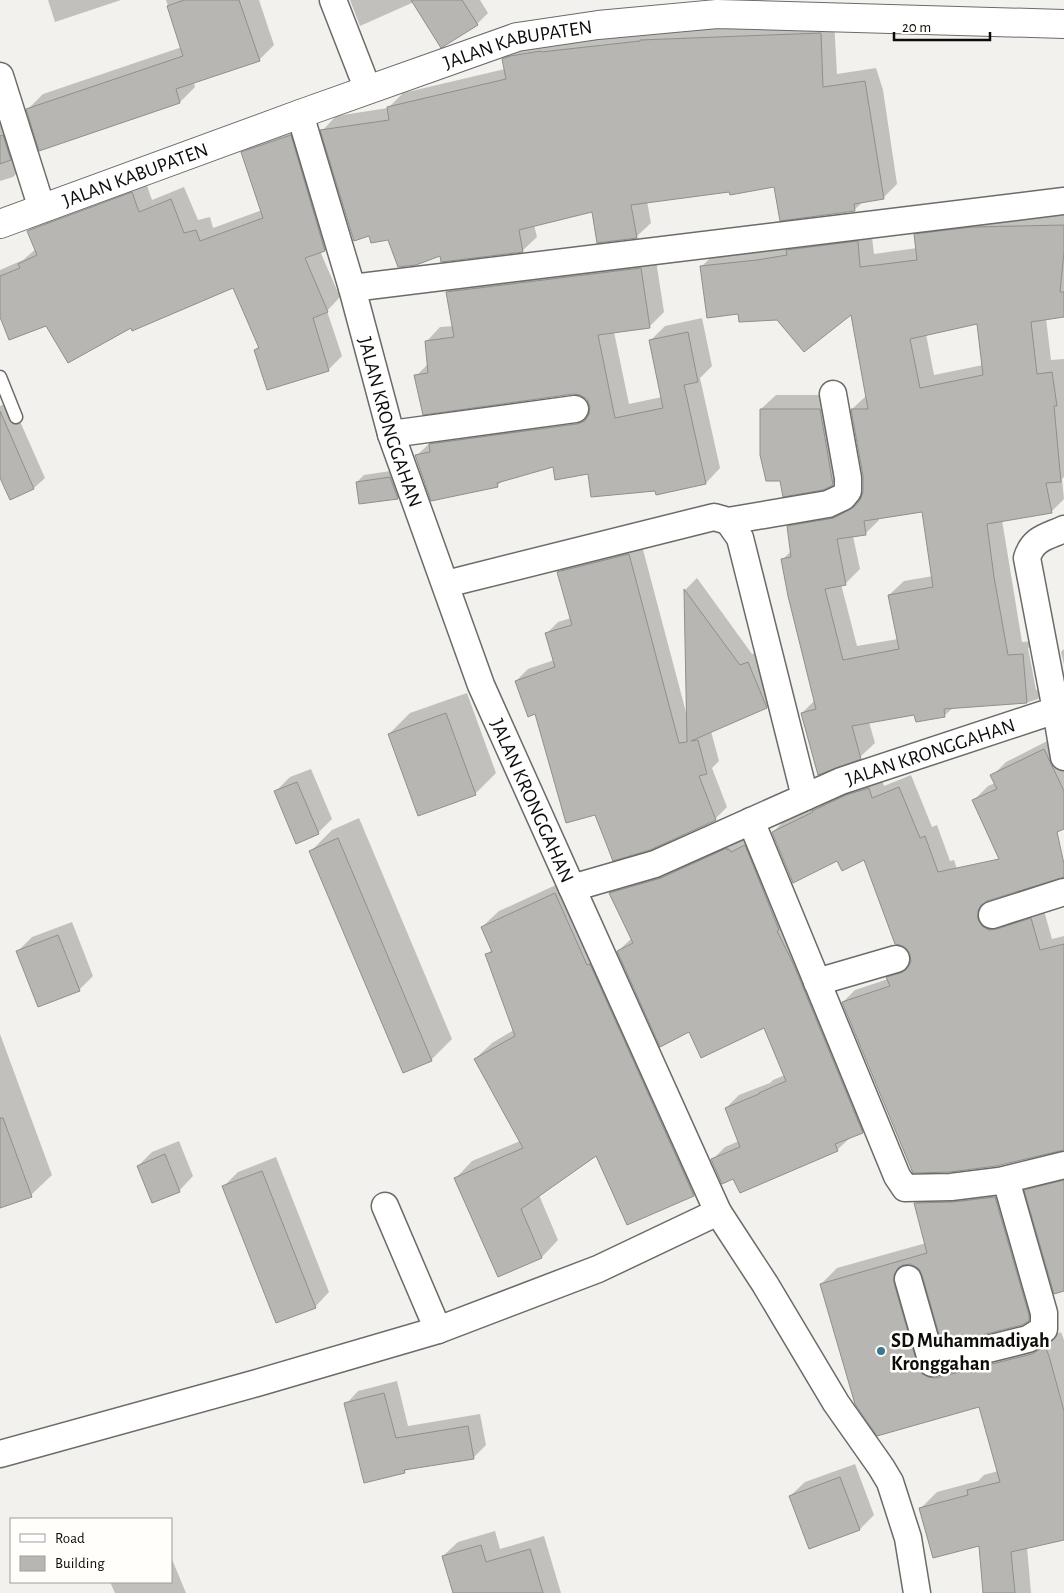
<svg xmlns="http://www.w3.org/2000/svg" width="1064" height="1593" viewBox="0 0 1064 1593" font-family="'Alegreya Sans',sans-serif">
	<rect width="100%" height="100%" fill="#f2f1ed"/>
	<g fill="#0003" fill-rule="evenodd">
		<polygon points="48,0 121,0 55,22"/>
		<polygon points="166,0 259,0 274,45 259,60 194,82 195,87 180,102 40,149 28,109 43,94 182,47"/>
		<polygon points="350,0 480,0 488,13 477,24 414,2 360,26"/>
		<polygon points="834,20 837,74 876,68 883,90 897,184 883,198 864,201 854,210 775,185 647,201 651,223 636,237 593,211 534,225 537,237 522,251 441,255 370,234 322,131 336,116 388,108 403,93 505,69 504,59 518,45 654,28"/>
		<polygon points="22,118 31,159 13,177 0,181 0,125"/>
		<polygon points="304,123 338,237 325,250 320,251 340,297 327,311 342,356 328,370 255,350 259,346 233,287 131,326 47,325 0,314 0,270 23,260 36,249 28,231 41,218 145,180 152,200 184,187 198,220 210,217 213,228 262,210 243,153 256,139"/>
		<path d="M 1064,207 L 1064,315 L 1046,318 L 1051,360 L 1064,359 L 1064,477 L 1062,479 L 1064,499 L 1051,512 L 1002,520 L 1022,642 L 1044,640 L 1052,685 L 1038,699 L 1029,702 L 953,708 L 945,715 L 915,713 L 869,722 L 875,743 L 860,757 L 802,713 L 815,700 L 782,560 L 791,551 L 788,527 L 802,513 L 850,504 L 862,497 L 864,492 L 864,475 L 852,409 L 867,395 L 851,313 L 778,318 L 739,313 L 702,266 L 716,252 L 871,228 L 874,254 L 917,248 L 915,235 L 929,221 ZM 978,322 L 983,365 L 934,375 L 926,334 ZM 923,511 L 933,576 L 904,581 L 889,595 L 898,639 L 857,646 L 841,584 L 846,583 L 860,569 L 853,536 L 865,534 L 879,520 L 879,518 ZM 1030,647 L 1038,690 L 1036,690 L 1028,648 Z"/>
		<polygon points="655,254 664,312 649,327 614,332 629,404 662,397 651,340 665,326 702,318 712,366 700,378 720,468 706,483 656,489 554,465 504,479 497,486 416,456 444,430 591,410 591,406 588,399 581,394 416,376 429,363 426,342 440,327 454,326 448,292 462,278"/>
		<polygon points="776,395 834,395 847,470 832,484 781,479 761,409"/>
		<polygon points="11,401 45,478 34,488 10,499 0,475 0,406"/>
		<polygon points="397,470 405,491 398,498 360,502 357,482 364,475"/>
		<polygon points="641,542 687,716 685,590 697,578 752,654 760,651 779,695 767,707 711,731 719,761 712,768 727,807 715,819 595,814 516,681 528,669 554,660 546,634 558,622 571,618 559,572 571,560"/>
		<polygon points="1064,649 1064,665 1061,652"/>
		<polygon points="467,693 496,773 475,794 389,734 410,713"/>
		<polygon points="1061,734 1064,747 1064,827 974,800 988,786 995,783 992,776 1006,762"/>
		<polygon points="311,769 332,819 318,833 276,791 290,777"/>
		<polygon points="911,775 932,827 937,825 950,861 954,860 963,887 989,899 989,907 1043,907 1052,939 1064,936 1064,1149 843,1002 855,990 888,979 888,978 900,966 912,962 912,955 864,858 838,860 773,832 785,820 881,776 884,786"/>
		<polygon points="359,818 452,1039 431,1060 311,851 332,830"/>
		<polygon points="758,833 875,1119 862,1132 851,1137 837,1150 734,1177 712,1160 725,1147 739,1141 726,1108 739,1095 770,1083 773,1080 785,1075 765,1027 689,1030 618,951 632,938 610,894 623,881 742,837 744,840"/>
		<polygon points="571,878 710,1178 694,1195 627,1224 597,1154 539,1195 558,1240 542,1257 499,1276 456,1178 472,1161 520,1141 475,1059 492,1043 514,1030 487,955 492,949 482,927 499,911"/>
		<polygon points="72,922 93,976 79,990 18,951 32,937"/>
		<polygon points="0,1034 52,1175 31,1195 0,1207"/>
		<polygon points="179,1141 193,1176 179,1191 138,1166 152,1152"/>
		<polygon points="276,1157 329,1292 315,1307 223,1187 238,1172"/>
		<polygon points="1064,1172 1064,1290 1026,1191 1038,1178"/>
		<polygon points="1011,1181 1044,1304 1028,1320 923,1274 920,1268 912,1263 909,1263 933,1351 1049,1338 1061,1332 1064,1340 1064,1538 1027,1547 1031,1593 985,1593 981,1544 921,1508 937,1492 978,1481 984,1475 998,1471 980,1405 878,1434 821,1284 837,1268 926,1243 915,1203 931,1187"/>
		<polygon points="397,1381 408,1426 480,1414 486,1445 473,1458 407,1469 404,1472 346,1404 358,1391"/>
		<polygon points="855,1464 874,1515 860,1529 790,1496 805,1482"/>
		<polygon points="495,1531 500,1549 544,1536 561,1593 454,1593 443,1556 458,1542"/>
		<polygon points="171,1557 186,1593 115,1593 110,1582 171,1582"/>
	</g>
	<g fill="#b7b6b2" stroke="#908f8c" fill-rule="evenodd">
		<polygon points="184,0 239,0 260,61 176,89 180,103 39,151 26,109 183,56 167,6"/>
		<polygon points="411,0 462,0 478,25 441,48"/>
		<polygon points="821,33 823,87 865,81 884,199 854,204 855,211 780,221 774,187 730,195 729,192 631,205 637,238 597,243 592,212 519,230 523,252 441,262 440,256 416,265 398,267 388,240 371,243 369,236 354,241 320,130 389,120 387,107 506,79 502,59 510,56 541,51 541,52 640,41 640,40"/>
		<polygon points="3,135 11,160 0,164 0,136"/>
		<polygon points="291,135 325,251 305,258 328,312 313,318 329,371 267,390 254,350 259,348 233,288 132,331 131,328 68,363 46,326 9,340 0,317 0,276 20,268 18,264 37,255 27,231 132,192 139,212 171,199 184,233 196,230 200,241 263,218 241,152"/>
		<path d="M 1064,225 L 1064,252 L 1060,292 L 1064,292 L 1064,317 L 1031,322 L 1037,374 L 1052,372 L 1057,406 L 1054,406 L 1061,482 L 1046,483 L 1052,513 L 987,524 L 994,577 L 1008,655 L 1023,654 L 1027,703 L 944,709 L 945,717 L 916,722 L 914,715 L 852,726 L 861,759 L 818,775 L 801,713 L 816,709 L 788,596 L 781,559 L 791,557 L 787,526 L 834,518 L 854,507 L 860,500 L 863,492 L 863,476 L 851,409 L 868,409 L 851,315 L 804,352 L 777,320 L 739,322 L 738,314 L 707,318 L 700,266 L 757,260 L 787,255 L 786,250 L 858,241 L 860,267 L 917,260 L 914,234 L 972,227 ZM 977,324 L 983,375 L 920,388 L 910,339 ZM 922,512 L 933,587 L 888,595 L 899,649 L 843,660 L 825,589 L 846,585 L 837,539 L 866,535 L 864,521 Z"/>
		<polygon points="641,268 650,328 598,335 615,418 663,408 649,340 688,332 698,382 684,385 706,484 656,495 655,491 591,497 588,474 555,480 553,467 497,483 498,487 431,501 415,455 430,452 429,444 577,424 585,421 589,414 590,407 587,399 580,395 573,394 423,415 414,375 428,373 425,341 454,337 446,292"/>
		<polygon points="760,409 820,409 833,485 823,490 783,497 780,481 766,481 760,455"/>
		<polygon points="0,411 34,489 10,500 0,478"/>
		<polygon points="390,477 398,499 359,504 356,482"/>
		<polygon points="629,554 679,743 687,742 684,589 740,665 748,662 767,708 691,741 698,740 707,774 699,776 716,820 650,850 613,861 595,815 566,823 535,714 528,717 515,681 555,667 545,633 572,625 557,572"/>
		<polygon points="446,713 476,795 418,816 388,734"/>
		<polygon points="1044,749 1064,791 1064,829 1057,832 1064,864 1064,877 987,901 981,905 978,911 978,919 982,926 989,930 997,929 1031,918 1040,950 1064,944 1064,1150 996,1166 950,1172 913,1173 842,1002 890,986 886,977 900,973 906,970 911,962 910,954 906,948 900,945 895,944 864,860 842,871 837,861 793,883 772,832 813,812 812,811 846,795 869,788 872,798 899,787 920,838 925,836 938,872 999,859 972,800 997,789 990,775"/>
		<polygon points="297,782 319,834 296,844 274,791"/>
		<polygon points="338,838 432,1061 403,1073 309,851"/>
		<polygon points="745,845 779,930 777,931 793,963 863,1133 835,1144 838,1151 740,1193 733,1179 722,1184 711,1159 740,1147 725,1108 759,1094 759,1093 786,1081 764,1028 701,1058 689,1032 660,1047 617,951 633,943 609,893 661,878 727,848 727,850 729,849 731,852"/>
		<polygon points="555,893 587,965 590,964 694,1196 627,1225 596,1156 521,1209 542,1258 498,1277 454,1178 523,1148 474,1059 515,1036 485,954 492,952 481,927"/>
		<polygon points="58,935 80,991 38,1007 16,951"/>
		<polygon points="0,1118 3,1118 32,1197 0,1208"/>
		<polygon points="165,1154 180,1192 152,1203 137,1166"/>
		<polygon points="262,1171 316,1308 276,1323 222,1186"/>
		<polygon points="1064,1180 1064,1291 1054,1294 1024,1190"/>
		<polygon points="995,1197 1029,1315 1029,1321 1022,1325 942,1345 922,1275 919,1269 911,1264 903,1265 898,1268 894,1275 894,1283 918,1367 921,1373 928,1377 936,1378 1032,1354 1045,1346 1049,1356 1064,1411 1064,1540 1011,1552 1015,1593 983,1593 979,1546 933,1558 919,1508 968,1495 967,1490 1000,1482 979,1407 877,1436 855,1404 820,1284 927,1253 914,1203 953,1202"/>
		<polygon points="384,1393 396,1438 468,1426 474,1459 404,1470 405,1473 364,1483 344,1403"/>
		<polygon points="840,1477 860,1530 809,1549 789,1496"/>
		<polygon points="481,1545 486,1562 530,1549 543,1593 453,1593 442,1556"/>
	</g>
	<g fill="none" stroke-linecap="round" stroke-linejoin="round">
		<g stroke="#6b6b67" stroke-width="15">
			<polyline id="service" points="0,377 16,417"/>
		</g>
		<g stroke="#6b6b67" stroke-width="29">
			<g id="minor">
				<polyline points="333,0 368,90"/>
				<polyline points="0,76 42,209"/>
				<path id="s1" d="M 300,114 L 352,288 L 391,434 L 481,685 L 572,888 L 655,864 L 841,781 L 1056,710 L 1027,558 C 1033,538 1047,537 1064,529"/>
				<polyline points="352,288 1064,201"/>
				<polyline points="391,434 575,409"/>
				<polyline points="728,521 828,504 843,497 848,491 848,478 833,394"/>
				<polyline points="446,584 714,517 728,521 740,538 805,797"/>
				<polyline points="1064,709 1056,710 1064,757"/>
				<polyline points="751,821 897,1176 905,1188 951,1187 999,1181 1064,1165"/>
				<polyline points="572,888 718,1212 765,1284 836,1403 881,1467 890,1482 908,1538 917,1593"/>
				<polyline points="992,915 1064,892"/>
				<polyline points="817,982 896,959"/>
				<polyline points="385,1206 438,1330"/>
				<polyline points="908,1279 932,1363 1028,1339 1044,1329 1044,1313 1006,1180"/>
				<polyline points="0,1454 257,1383 438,1330 598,1269 718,1212"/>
			</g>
		</g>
		<g stroke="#6b6b67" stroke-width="30">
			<g id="secondary">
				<path id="s2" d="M 0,224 L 300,114 L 517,37 L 598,25 L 717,14 L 1064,24"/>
			</g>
		</g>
		<use href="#service" stroke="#fff" stroke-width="12"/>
		<use href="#minor" stroke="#fff" stroke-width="26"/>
		<use href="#secondary" stroke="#fff" stroke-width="28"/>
	</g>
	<circle fill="#3d7690" stroke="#fffefa" stroke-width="2" cx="881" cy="1351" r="5"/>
	<g text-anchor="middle" stroke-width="5" stroke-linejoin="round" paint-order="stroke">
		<g font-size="20" fill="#0c0c0b" stroke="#fffefa">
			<text dy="7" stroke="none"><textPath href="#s2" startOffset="549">JALAN KABUPATEN</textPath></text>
			<text dy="7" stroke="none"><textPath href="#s2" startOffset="144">JALAN KABUPATEN</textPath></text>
			<text dy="7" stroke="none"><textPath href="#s1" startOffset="321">JALAN KRONGGAHAN</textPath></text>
			<text dy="7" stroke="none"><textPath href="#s1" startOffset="1206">JALAN KRONGGAHAN</textPath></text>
			<text dy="7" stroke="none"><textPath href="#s1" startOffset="726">JALAN KRONGGAHAN</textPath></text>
		</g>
		<g font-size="20" font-weight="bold" fill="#0c0c0b" stroke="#fffefa" text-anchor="start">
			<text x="891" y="1347">SD Muhammadiyah<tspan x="891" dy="23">Kronggahan</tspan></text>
		</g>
	</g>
	<rect x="10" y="1518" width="162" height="65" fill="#fffefa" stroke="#9e9d9a"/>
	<rect x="20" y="1534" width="25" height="8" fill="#ffffff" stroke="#9e9d9a"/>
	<text x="55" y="1543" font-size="15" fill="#0c0c0b">Road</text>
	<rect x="20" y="1556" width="25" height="15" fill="#b7b6b2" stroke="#9e9d9a"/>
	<text x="55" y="1568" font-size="15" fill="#0c0c0b">Building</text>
	<path d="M894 32v8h96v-8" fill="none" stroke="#0c0c0b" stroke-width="2.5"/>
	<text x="902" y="32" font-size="15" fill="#0c0c0b" stroke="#fffefa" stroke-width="4" paint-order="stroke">20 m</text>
</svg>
